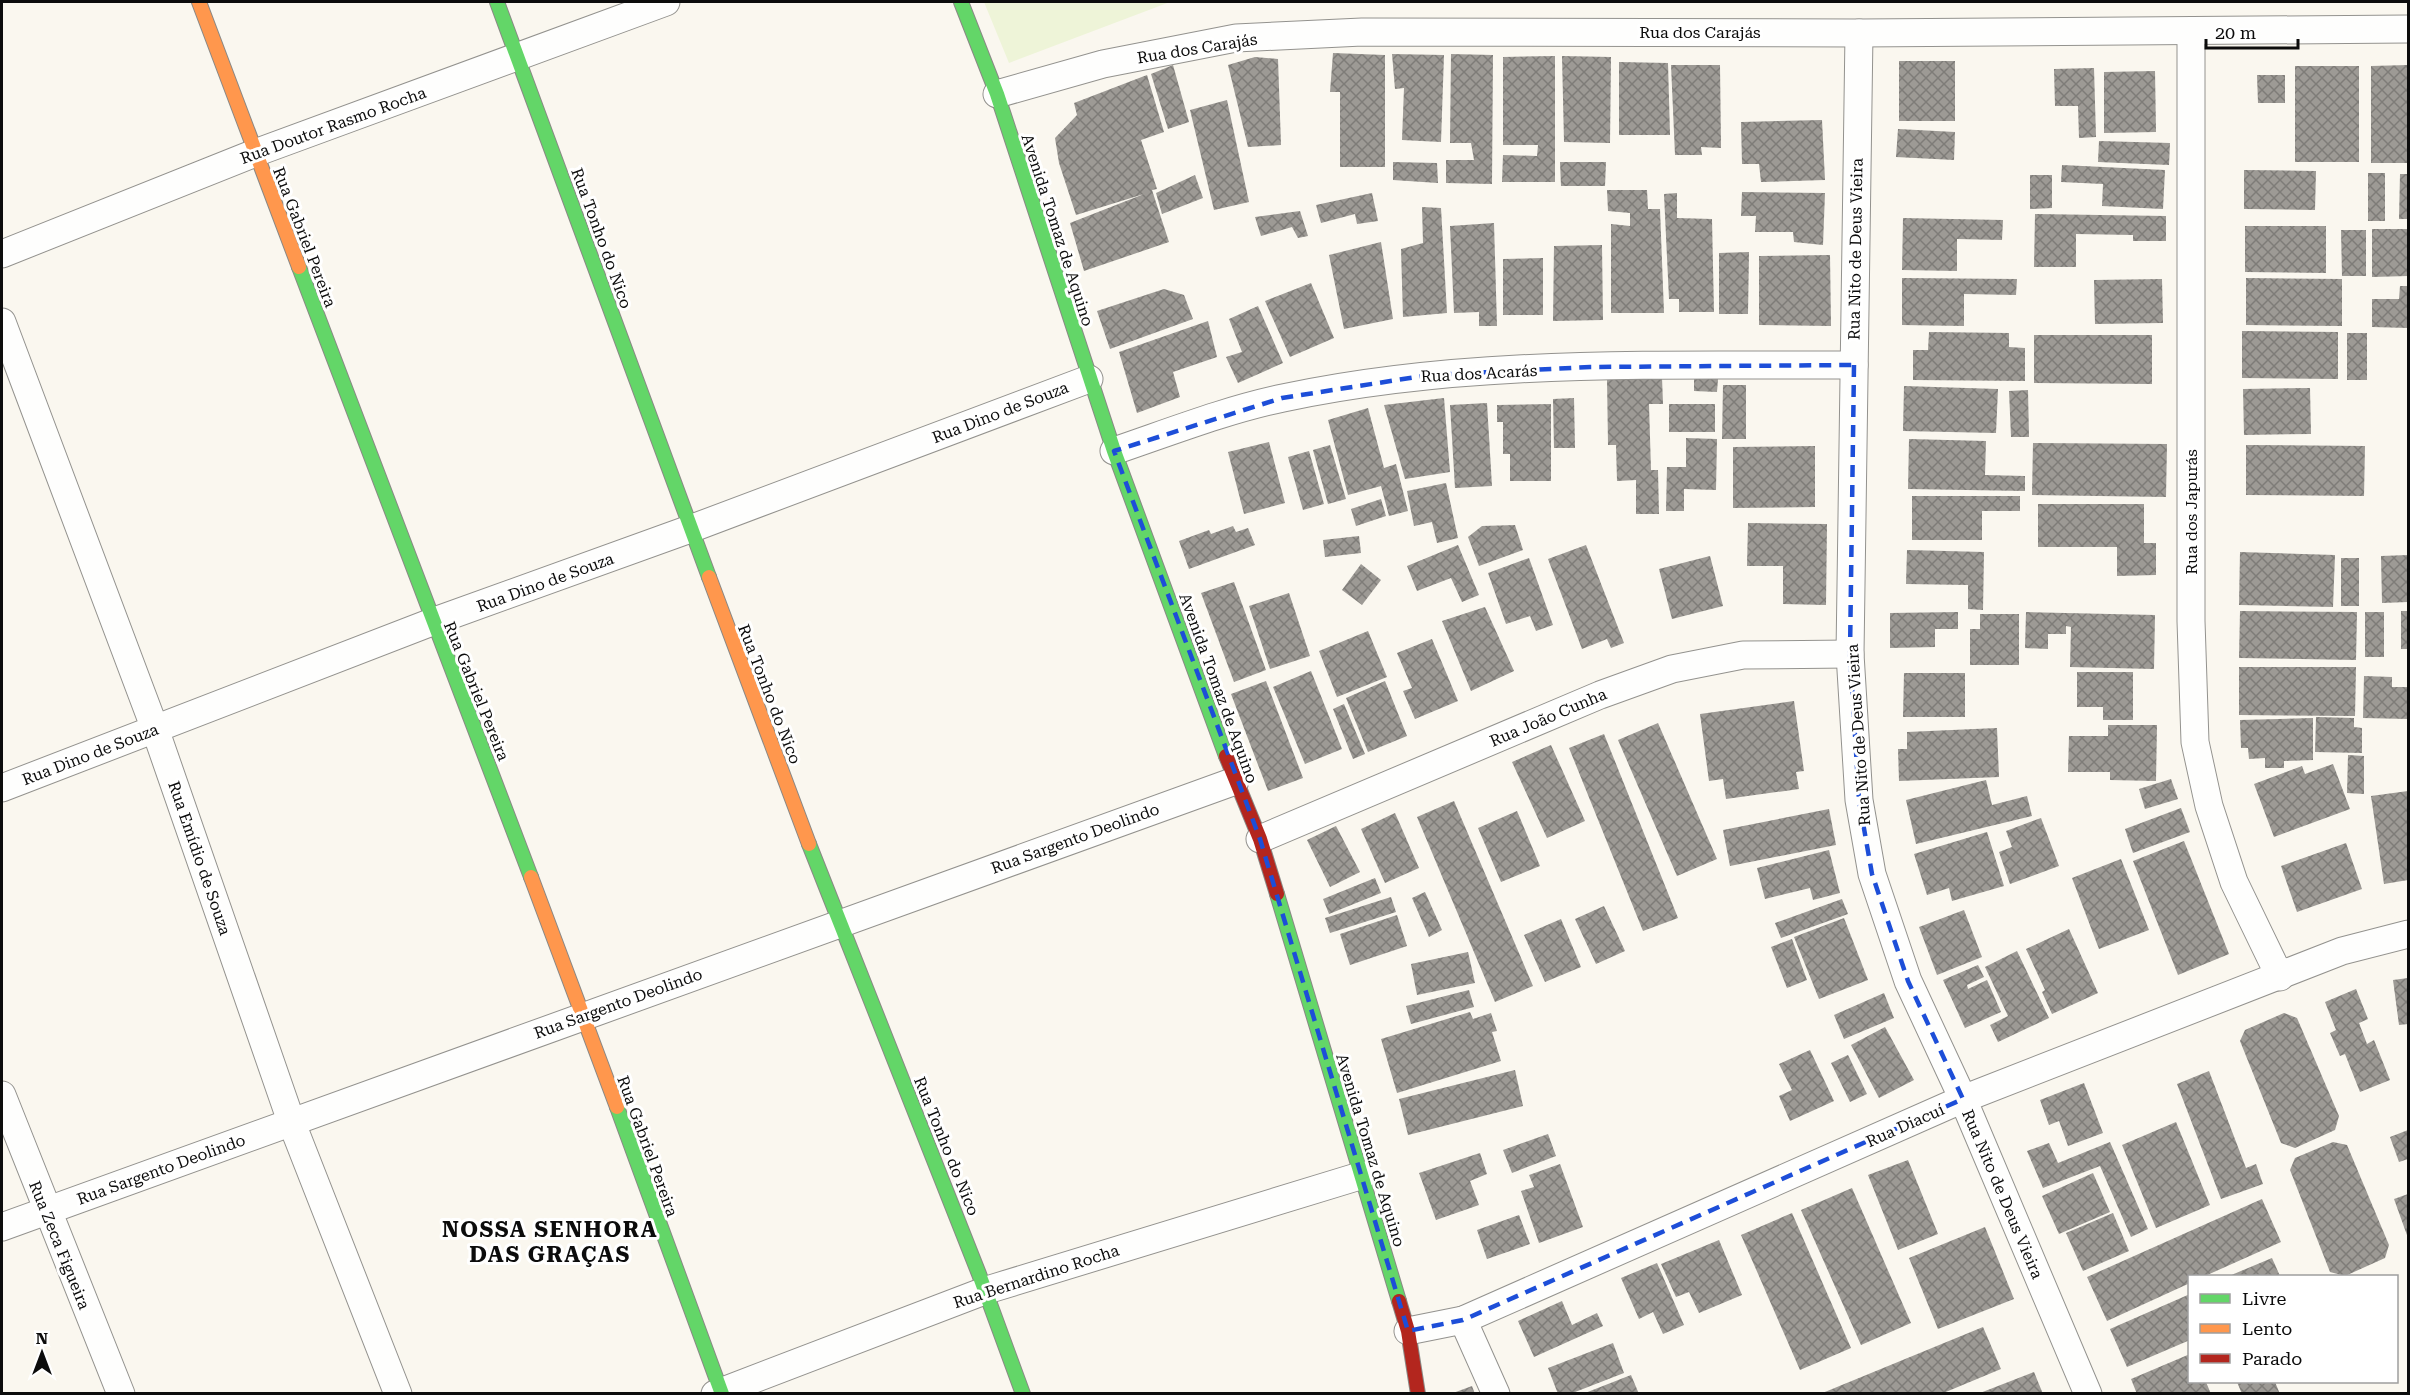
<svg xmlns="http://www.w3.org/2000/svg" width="2410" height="1395" viewBox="0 0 2410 1395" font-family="'Roboto Serif',serif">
	<defs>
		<pattern id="building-cross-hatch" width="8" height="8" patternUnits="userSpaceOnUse" patternTransform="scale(1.5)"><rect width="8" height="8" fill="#9d9a95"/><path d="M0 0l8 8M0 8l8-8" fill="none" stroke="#7e7c78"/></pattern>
	</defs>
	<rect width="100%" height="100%" fill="#faf7ef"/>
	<polygon fill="#eef4d8" points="984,2 1170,2 1009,63"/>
	<g fill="url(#building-cross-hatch)">
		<polygon points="1333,53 1385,55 1385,167 1340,167 1340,92 1330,92"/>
		<polygon points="1392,54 1444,55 1441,142 1402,140 1404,88 1395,89"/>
		<polygon points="1451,54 1493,55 1492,184 1446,183 1446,160 1474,160 1471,143 1450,143"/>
		<polygon points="1555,56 1555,182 1502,182 1503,155 1537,156 1538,145 1503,145 1503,57"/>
		<polygon points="1562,56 1611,57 1610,143 1564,142"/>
		<polygon points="1255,57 1278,59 1281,145 1248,147 1228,65"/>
		<rect x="1899" y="61" width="56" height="60"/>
		<polygon points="1619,62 1668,63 1670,135 1619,135"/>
		<polygon points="1173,65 1189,122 1168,129 1151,74"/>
		<polygon points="1671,65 1720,65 1721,148 1701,147 1702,155 1675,155"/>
		<polygon points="2408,65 2408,163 2371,163 2371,66"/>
		<rect x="2295" y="66" width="64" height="96"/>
		<polygon points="2094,68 2096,137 2079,138 2078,106 2055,106 2054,69"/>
		<polygon points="2155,71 2156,132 2104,133 2104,72"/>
		<polygon points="1147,75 1164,132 1141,140 1157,189 1152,190 1169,242 1084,271 1070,223 1144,194 1076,215 1059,163 1055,138 1077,115 1074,103"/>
		<polygon points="2257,75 2285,75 2285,103 2258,103"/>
		<polygon points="1227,100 1249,202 1214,210 1190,110"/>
		<polygon points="1822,120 1825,180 1761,182 1759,164 1742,164 1741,122"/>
		<polygon points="1898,129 1955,132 1954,160 1896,157"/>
		<polygon points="2099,141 2170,143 2169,165 2098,162"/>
		<polygon points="1393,162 1437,163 1438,183 1393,180"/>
		<polygon points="1560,162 1606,162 1605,186 1561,186"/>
		<polygon points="2062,165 2165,170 2163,209 2102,206 2103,184 2061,182"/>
		<polygon points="2244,170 2316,171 2315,210 2244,209"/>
		<rect x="2368" y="173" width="17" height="48"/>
		<polygon points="2400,174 2408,174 2408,219 2399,219"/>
		<polygon points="1195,175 1203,198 1162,214 1156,193"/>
		<polygon points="2030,175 2052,175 2052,208 2030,209"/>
		<polygon points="1607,190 1647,190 1648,209 1660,209 1664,313 1611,313 1611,224 1630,226 1630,213 1608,211"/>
		<polygon points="1742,192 1825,193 1823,245 1794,242 1793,232 1755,232 1756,216 1741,216"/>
		<polygon points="1372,193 1378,221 1357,224 1355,214 1321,223 1316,205"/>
		<polygon points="1677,193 1677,218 1712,219 1714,312 1679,312 1679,299 1669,299 1664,194"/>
		<polygon points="1422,207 1441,208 1447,313 1403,317 1401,249 1423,243"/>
		<polygon points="1300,211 1308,236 1298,238 1292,227 1261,236 1255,217"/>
		<polygon points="2035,214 2166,216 2166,241 2133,241 2133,235 2076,234 2076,267 2034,267"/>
		<polygon points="1903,218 2003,220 2002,240 1957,239 1957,271 1902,270"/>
		<polygon points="1494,223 1497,326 1479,326 1479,312 1454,313 1450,226"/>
		<polygon points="2245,226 2326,226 2326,273 2245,272"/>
		<polygon points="2372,229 2408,229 2408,276 2372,277"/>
		<polygon points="2341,230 2366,230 2366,276 2342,276"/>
		<polygon points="1381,242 1393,319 1344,329 1329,255"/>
		<polygon points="1602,245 1603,320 1553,321 1554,246"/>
		<polygon points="1749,252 1748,314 1719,314 1719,253"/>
		<polygon points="1830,255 1831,326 1759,325 1759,256"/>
		<polygon points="1543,258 1543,315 1503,315 1503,259"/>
		<polygon points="1902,278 2017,279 2016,295 1964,294 1964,326 1902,325"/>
		<polygon points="2246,278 2342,279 2342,326 2246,325"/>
		<polygon points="2162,279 2163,323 2095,324 2094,280"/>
		<polygon points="1311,283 1334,338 1290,357 1265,301"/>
		<polygon points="2400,286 2408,286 2408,328 2372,327 2372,299 2399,299"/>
		<polygon points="1164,289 1184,295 1193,319 1110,349 1097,311"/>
		<polygon points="1258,306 1283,363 1238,383 1226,357 1242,352 1229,319"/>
		<polygon points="1208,321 1217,357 1173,372 1180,397 1137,413 1119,352"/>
		<polygon points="2242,331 2338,332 2338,379 2242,378"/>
		<polygon points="1929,332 2009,333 2009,347 2025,348 2025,381 1913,380 1913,350 1928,350"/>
		<rect x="2347" y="333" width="20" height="47"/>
		<polygon points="2034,335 2152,335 2152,384 2034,383"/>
		<polygon points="1662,377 1663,404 1649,404 1651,470 1658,470 1659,514 1636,514 1636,480 1617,481 1616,445 1608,445 1607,378"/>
		<polygon points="1694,378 1718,379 1717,392 1694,391"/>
		<polygon points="1723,385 1746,385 1746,439 1722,439"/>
		<polygon points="1904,386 1998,389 1996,433 1903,431"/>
		<polygon points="2310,388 2311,434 2244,435 2243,389"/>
		<polygon points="2028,390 2029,437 2011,437 2009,391"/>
		<polygon points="1444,398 1450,472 1405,479 1384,405"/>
		<polygon points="1574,398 1575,448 1554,448 1553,399"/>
		<polygon points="1487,403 1492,486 1455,488 1450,405"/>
		<polygon points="1551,404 1551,481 1510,481 1510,454 1503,454 1503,422 1497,422 1497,405"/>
		<rect x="1669" y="404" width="46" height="28"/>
		<polygon points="1368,408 1384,468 1396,464 1408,511 1389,516 1381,486 1348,495 1328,420"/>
		<polygon points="1686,438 1717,439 1716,490 1684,489 1684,511 1666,511 1667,467 1686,467"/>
		<polygon points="1909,439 1986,441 1985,475 2025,476 2025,491 1908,489"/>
		<polygon points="1269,442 1285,503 1244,514 1228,452"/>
		<polygon points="2033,443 2167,444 2166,497 2032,495"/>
		<polygon points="1330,445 1346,499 1328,504 1313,450"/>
		<polygon points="2246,445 2365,446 2364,496 2246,495"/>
		<polygon points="1815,446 1815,507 1733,508 1733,447"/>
		<polygon points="1309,451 1324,504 1303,510 1288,457"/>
		<polygon points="1446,483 1458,538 1437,543 1432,522 1414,526 1407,491"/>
		<polygon points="1912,496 2020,496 2020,511 1982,511 1982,540 1912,540"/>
		<polygon points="1381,499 1386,516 1356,526 1351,509"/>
		<polygon points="2038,504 2144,504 2144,543 2156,543 2156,575 2117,576 2117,547 2038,547"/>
		<polygon points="1748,523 1827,524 1826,605 1783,604 1783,566 1747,566"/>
		<polygon points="1515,525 1523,550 1479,566 1468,537 1482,526"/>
		<polygon points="1233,526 1236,532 1248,528 1255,545 1189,569 1179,541 1209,530 1211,534"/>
		<polygon points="1359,536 1361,553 1325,557 1323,540"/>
		<polygon points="1458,545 1479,595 1462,602 1451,578 1417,591 1407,566"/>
		<polygon points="1586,545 1624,643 1611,648 1607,639 1582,649 1548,559"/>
		<polygon points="1907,550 1984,552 1983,610 1968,609 1968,585 1906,584"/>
		<polygon points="2240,552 2335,555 2333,607 2239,605"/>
		<polygon points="2408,555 2408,602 2382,603 2381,556"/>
		<polygon points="1710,556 1723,606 1672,619 1659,569"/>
		<polygon points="1529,558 1553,625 1536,631 1530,616 1506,624 1488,573"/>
		<rect x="2341" y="558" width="18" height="48"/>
		<polygon points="1361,564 1381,580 1362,605 1342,590"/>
		<polygon points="1234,582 1266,670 1234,682 1201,593"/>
		<polygon points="1289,593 1310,656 1270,669 1249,606"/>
		<polygon points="1485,607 1514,671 1471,691 1442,621"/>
		<polygon points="2240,611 2357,612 2356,660 2239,658"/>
		<rect x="2401" y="611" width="7" height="38"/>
		<polygon points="1958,612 1958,629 1935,629 1935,647 1890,648 1890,613"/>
		<polygon points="2026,612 2155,615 2154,669 2070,667 2071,627 2066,626 2066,634 2048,634 2048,649 2025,648"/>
		<rect x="2365" y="612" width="19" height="45"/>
		<polygon points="1980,614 2019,614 2019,665 1970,665 1970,629 1980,629"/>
		<polygon points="1368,631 1387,677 1337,697 1319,651"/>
		<polygon points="1432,639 1458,701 1415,719 1403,691 1412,688 1397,653"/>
		<polygon points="2239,667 2356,667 2355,716 2239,715"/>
		<polygon points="1311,671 1342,749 1305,764 1273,687"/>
		<polygon points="2077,672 2133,672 2133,720 2103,720 2103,707 2077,707"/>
		<polygon points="1904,673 1965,673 1965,717 1903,717"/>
		<polygon points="2364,676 2392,677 2392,687 2408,687 2408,719 2363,718"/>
		<polygon points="1266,681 1303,778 1268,791 1231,694"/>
		<polygon points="1385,681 1407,736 1368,752 1346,698"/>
		<polygon points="1794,701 1804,771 1796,772 1799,789 1726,799 1723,779 1709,781 1700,714"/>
		<polygon points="1344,704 1365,754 1353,759 1333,709"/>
		<polygon points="2316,717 2354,718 2354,727 2362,728 2362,753 2315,752"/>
		<polygon points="2313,718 2313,760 2284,761 2284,768 2265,768 2265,758 2249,759 2248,748 2241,748 2240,720"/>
		<polygon points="1658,723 1717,859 1677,876 1618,740"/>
		<polygon points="2108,725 2157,725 2156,781 2110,780 2110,772 2068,772 2069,736 2108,736"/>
		<polygon points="1997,728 1999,777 1899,781 1898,749 1907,749 1907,732"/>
		<polygon points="1604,734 1678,918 1643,931 1569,748"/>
		<polygon points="1551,745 1585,821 1547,838 1512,762"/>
		<polygon points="2348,755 2364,756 2364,794 2347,793"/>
		<polygon points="2333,764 2350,809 2274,837 2254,784 2302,766 2305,774"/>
		<polygon points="2171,779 2178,799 2145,809 2139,789"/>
		<polygon points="1986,780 1992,805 2027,796 2032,816 1916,844 1906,800"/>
		<polygon points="2408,791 2408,880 2384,884 2371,796"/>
		<polygon points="1454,801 1533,986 1495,1002 1417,817"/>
		<polygon points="2181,808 2190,832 2133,853 2125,829"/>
		<polygon points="1829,809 1836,845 1730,866 1723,830"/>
		<polygon points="1517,811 1540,866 1501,882 1478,828"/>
		<polygon points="1395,813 1419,868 1385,883 1361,829"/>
		<polygon points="2041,818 2059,866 2010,884 1999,852 2012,847 2006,831"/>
		<polygon points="1336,826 1360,872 1330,887 1307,840"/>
		<polygon points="1987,832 2004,886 1952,901 1949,888 1927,895 1914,854"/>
		<polygon points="2184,841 2229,954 2178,975 2133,861"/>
		<polygon points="2346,843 2362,889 2297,912 2281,866"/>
		<polygon points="1829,850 1840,893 1813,900 1810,888 1765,899 1757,868"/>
		<polygon points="2121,859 2149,930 2099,949 2072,878"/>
		<polygon points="1375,878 1381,893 1329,914 1323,899"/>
		<polygon points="1425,892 1442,930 1429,937 1412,898"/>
		<polygon points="1391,897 1396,912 1330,933 1325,918"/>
		<polygon points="1842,899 1848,914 1781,938 1775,923"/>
		<polygon points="1604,906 1625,951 1596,964 1575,919"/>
		<polygon points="1964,910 1982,957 1937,975 1919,927"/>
		<polygon points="1397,915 1407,946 1350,965 1340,934"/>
		<polygon points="1844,918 1868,980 1819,999 1794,937"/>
		<polygon points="1561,919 1581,967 1545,982 1524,935"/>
		<polygon points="2069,929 2098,993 2052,1014 2042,992 2045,990 2026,949"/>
		<polygon points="1792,939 1807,980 1787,988 1771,947"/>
		<polygon points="2017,951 2049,1018 1998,1042 1990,1025 2008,1016 1985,967"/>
		<polygon points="1468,952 1475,983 1417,995 1411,964"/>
		<polygon points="1978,965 1984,977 1967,985 1968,989 1987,980 2001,1012 1965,1028 1943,980"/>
		<polygon points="2408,978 2408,1024 2399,1025 2393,980"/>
		<polygon points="2356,989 2368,1019 2359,1023 2367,1044 2374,1040 2390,1080 2360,1092 2345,1054 2340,1056 2330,1033 2336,1030 2325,1002"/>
		<polygon points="1469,990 1474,1007 1411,1024 1406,1006"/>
		<polygon points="1884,993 1894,1018 1844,1039 1834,1015"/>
		<polygon points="1470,1012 1473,1019 1491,1013 1497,1031 1492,1032 1501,1061 1397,1093 1381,1039"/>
		<polygon points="2284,1013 2297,1018 2339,1116 2335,1130 2295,1148 2281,1143 2240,1041 2245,1030"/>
		<polygon points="1885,1027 1914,1080 1879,1098 1851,1045"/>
		<polygon points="1810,1050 1834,1101 1790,1121 1779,1096 1792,1090 1779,1064"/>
		<polygon points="1848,1055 1867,1094 1850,1102 1831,1063"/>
		<polygon points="1515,1070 1523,1106 1408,1135 1399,1099"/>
		<polygon points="2209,1071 2246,1168 2256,1164 2263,1184 2221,1199 2177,1084"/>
		<polygon points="2084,1083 2103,1133 2068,1146 2059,1121 2049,1125 2040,1100"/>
		<polygon points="2176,1122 2210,1205 2156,1228 2122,1145"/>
		<polygon points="2408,1130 2408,1159 2399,1162 2390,1137"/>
		<polygon points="1548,1134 1556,1156 1512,1173 1503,1150"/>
		<polygon points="2110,1142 2148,1229 2131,1237 2100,1166 2043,1188 2027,1151 2049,1143 2058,1163"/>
		<polygon points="2333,1142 2347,1145 2389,1245 2385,1258 2345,1276 2330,1272 2290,1170 2295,1158"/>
		<polygon points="1480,1153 1487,1174 1470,1181 1479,1205 1436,1220 1419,1173"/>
		<polygon points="1908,1160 1938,1234 1898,1250 1868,1175"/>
		<polygon points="1560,1164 1583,1227 1539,1243 1521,1191 1534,1187 1529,1175"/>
		<polygon points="2093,1173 2110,1212 2059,1234 2042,1196"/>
		<polygon points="1852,1188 1911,1323 1861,1345 1801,1210"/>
		<polygon points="2408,1194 2408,1238 2394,1199"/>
		<polygon points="2262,1199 2281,1242 2205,1276 2190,1276 2190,1283 2107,1321 2087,1277"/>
		<polygon points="1792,1213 1851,1348 1800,1370 1741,1235"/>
		<polygon points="2113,1213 2129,1251 2083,1271 2066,1233"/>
		<polygon points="1519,1215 1530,1244 1487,1259 1477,1230"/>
		<polygon points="1985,1227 2014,1299 1938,1329 1909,1258"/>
		<polygon points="1719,1240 1742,1295 1699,1313 1689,1292 1676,1297 1661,1264"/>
		<polygon points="2272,1258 2280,1276 2229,1276"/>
		<polygon points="1657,1263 1684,1325 1663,1334 1653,1312 1639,1319 1621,1278"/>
		<polygon points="2190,1294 2190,1340 2127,1367 2110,1329"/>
		<polygon points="1562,1301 1572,1325 1597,1313 1603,1326 1534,1357 1518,1321"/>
		<polygon points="1983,1327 2001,1369 1941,1394 1820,1394"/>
		<polygon points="1613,1343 1624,1373 1570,1394 1558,1394 1548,1368"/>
		<polygon points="2190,1354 2190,1382 2206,1382 2211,1394 2137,1394 2131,1379"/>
		<polygon points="2034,1372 2043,1394 1980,1394 1980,1393"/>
		<polygon points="1631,1375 1639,1394 1585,1394 1585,1393"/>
		<polygon points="2237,1382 2275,1382 2280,1394 2242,1394"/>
		<polygon points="1472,1386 1475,1394 1453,1394 1453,1393"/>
	</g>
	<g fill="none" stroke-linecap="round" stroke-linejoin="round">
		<g stroke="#93928e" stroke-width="29">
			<g id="street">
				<polyline points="2191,32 2191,621 2195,742 2209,806 2234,882 2280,977"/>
				<polyline points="1859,33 1850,654 1859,800 1872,874 1908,981 1963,1099 2088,1394"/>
				<polyline points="997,94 1103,64 1236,38 1362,32 1859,33 2408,29"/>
				<polyline points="2,254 255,153 666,2"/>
				<polyline points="2,322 155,729 291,1121 398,1394"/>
				<path d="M 1114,451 C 1170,432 1226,410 1283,398 C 1470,358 1664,366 1854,365"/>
				<polyline points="2,788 432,622 690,529 1089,379"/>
				<polyline points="1260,839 1600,695 1672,669 1743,655 1850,654"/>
				<polyline points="2,1095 121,1394"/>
				<polyline points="2,1227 1235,781"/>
				<polyline points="1463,1320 1496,1394"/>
				<polyline points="1408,1331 1463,1320 1963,1099 2342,951 2408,934"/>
				<polyline points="715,1394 987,1290 1363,1175"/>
			</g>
		</g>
		<g stroke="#8a8885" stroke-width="16">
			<g id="fast">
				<polyline points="497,2 709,577"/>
				<polyline points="961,2 997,94 1114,451 1226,756"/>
				<polyline points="299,267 531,877"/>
				<polyline points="809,844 979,1274 1023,1394"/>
				<polyline points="1277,894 1399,1301"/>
				<polyline points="617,1107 722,1394"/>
			</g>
		</g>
		<g stroke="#8a8885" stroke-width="16">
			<g id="slow">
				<polyline points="199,2 299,267"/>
				<polyline points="709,577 809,844"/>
				<polyline points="531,877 617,1107"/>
			</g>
		</g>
		<g stroke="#8a8885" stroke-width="16">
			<g id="jam">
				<polyline points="1226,756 1260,839 1277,894"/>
				<polyline points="1399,1301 1408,1331 1418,1394"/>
			</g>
		</g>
		<use href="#street" stroke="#fefefd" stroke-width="27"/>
		<use href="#fast" stroke="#63d668" stroke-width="14"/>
		<use href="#slow" stroke="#ff974d" stroke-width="14"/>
		<use href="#jam" stroke="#b3261e" stroke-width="14"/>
	</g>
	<path fill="none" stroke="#1d4ed8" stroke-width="4.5" stroke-dasharray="12 8" stroke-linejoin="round" d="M 1854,365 L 1850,654 L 1859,800 L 1872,874 L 1908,981 L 1963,1099 L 1463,1320 L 1408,1331 L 1260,839 L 1114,451 L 1282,398 L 1429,375 L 1590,367 Z"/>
	<g text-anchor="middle" stroke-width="6" stroke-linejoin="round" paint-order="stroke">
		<g font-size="16" fill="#0c0c0c" stroke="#fff">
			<text x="1700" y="38">Rua dos Carajás</text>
			<text transform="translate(1197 48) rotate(-9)" y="6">Rua dos Carajás</text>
			<text transform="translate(333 125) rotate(-20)" y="6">Rua Doutor Rasmo Rocha</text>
			<text transform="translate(1058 230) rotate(72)" y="6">Avenida Tomaz de Aquino</text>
			<text transform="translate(305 237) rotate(69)" y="6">Rua Gabriel Pereira</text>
			<text transform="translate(602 238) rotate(70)" y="6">Rua Tonho do Nico</text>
			<text transform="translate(1855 249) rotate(-89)" y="6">Rua Nito de Deus Vieira</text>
			<text transform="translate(1479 373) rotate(-3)" y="6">Rua dos Acarás</text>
			<text transform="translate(1000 412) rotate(-21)" y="6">Rua Dino de Souza</text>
			<text transform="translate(2191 512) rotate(-90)" y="6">Rua dos Japurás</text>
			<text transform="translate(545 582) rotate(-20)" y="6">Rua Dino de Souza</text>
			<text transform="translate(1219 688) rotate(70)" y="6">Avenida Tomaz de Aquino</text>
			<text transform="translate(477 691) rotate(68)" y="6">Rua Gabriel Pereira</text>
			<text transform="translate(770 694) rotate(69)" y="6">Rua Tonho do Nico</text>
			<text transform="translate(1548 717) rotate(-23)" y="6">Rua João Cunha</text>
			<text transform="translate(1858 735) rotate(-94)" y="6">Rua Nito de Deus Vieira</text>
			<text transform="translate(90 754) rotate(-21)" y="6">Rua Dino de Souza</text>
			<text transform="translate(1075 838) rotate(-20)" y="6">Rua Sargento Deolindo</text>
			<text transform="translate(200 858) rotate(71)" y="6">Rua Emídio de Souza</text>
			<text transform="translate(618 1003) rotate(-20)" y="6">Rua Sargento Deolindo</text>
			<text transform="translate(1905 1125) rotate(-24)" y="6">Rua Diacuí</text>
			<text transform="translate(648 1146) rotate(70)" y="6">Rua Gabriel Pereira</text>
			<text transform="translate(947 1146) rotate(68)" y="6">Rua Tonho do Nico</text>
			<text transform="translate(1371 1150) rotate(73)" y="6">Avenida Tomaz de Aquino</text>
			<text transform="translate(161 1169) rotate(-20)" y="6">Rua Sargento Deolindo</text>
			<text transform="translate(2003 1194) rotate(67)" y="6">Rua Nito de Deus Vieira</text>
			<text transform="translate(60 1245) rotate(68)" y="6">Rua Zeca Figueira</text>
			<text transform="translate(1036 1276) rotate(-18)" y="6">Rua Bernardino Rocha</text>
		</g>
		<g font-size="22" font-weight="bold" letter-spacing="1.5" fill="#0c0c0c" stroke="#fff">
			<text x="550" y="1237">NOSSA SENHORA<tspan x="550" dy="25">DAS GRAÇAS</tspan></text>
		</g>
	</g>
	<rect width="2410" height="1395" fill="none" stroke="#0c0c0c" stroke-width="6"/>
	<rect x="2188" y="1275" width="210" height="108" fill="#ffffff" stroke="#9e9e9e" stroke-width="1.5"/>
	<rect x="2200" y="1294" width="30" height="9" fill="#63d668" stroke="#9e9e9e" stroke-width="1.5"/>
	<text x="2242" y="1305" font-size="18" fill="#0c0c0c">Livre</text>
	<rect x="2200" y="1324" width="30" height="9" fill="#ff974d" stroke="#9e9e9e" stroke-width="1.5"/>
	<text x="2242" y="1335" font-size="18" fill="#0c0c0c">Lento</text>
	<rect x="2200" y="1354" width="30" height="9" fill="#b3261e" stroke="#9e9e9e" stroke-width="1.5"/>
	<text x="2242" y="1365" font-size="18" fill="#0c0c0c">Parado</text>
	<g transform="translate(42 1353)" stroke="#ffffff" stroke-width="4.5" paint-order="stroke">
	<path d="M0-4.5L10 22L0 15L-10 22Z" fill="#0c0c0c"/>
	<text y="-9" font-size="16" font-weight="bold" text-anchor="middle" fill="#0c0c0c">N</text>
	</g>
	<path d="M2206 39v9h92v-9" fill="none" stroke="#0c0c0c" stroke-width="3"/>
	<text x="2215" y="39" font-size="18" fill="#0c0c0c" stroke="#ffffff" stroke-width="4.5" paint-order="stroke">20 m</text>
</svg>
